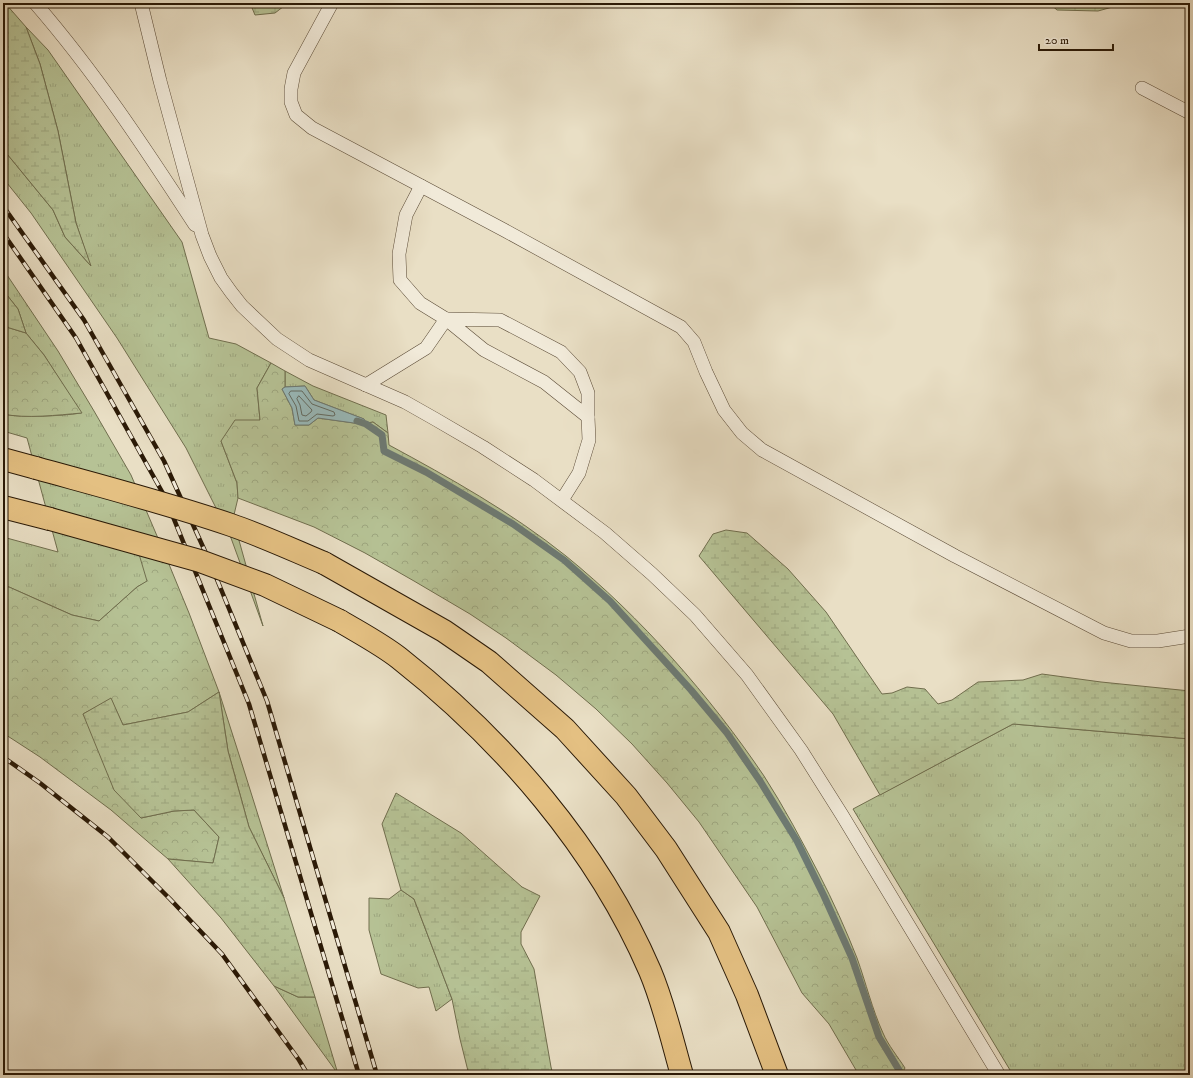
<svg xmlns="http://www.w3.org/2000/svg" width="1193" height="1078" viewBox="0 0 1193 1078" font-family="'IM FELL DW Pica',serif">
	<defs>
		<pattern id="grass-tufts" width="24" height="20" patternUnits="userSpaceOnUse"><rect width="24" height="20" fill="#b6c295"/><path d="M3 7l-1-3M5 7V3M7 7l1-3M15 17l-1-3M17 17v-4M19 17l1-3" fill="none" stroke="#9da67f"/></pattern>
		<pattern id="forest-crowns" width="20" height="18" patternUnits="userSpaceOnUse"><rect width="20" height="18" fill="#b6c295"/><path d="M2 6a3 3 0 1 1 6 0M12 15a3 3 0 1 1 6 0" fill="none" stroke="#9da67f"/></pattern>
		<pattern id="wetland-marsh" width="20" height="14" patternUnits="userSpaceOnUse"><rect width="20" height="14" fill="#b6c295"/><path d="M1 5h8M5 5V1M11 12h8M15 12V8" fill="none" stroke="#9da67f"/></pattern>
	</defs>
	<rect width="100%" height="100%" fill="#e9dfc5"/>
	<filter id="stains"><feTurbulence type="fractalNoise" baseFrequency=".005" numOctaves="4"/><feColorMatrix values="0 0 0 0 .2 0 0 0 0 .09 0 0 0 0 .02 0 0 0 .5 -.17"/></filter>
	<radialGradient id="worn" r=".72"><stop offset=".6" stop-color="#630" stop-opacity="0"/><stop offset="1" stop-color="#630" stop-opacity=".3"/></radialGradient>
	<g fill="url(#grass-tufts)" stroke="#706e4e">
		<polygon points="26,27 48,50 182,242 209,338 236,344 271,363 257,388 260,420 221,441 237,483 238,498 233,519 263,626 231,538 186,448 117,338 31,213 3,178 3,149 53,210 65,237 90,265 76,223 58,131 40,64"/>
		<path d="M 3,269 L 58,351 L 94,411 L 131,475 L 166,557 L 148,581 L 137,587 L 99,621 L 72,615 L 9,587 L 3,587 L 3,537 L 58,552 L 27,438 L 3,431 L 3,414 C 22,418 62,416 81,413 L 44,355 L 26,333 L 18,309 L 3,290 Z"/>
		<polygon points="285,371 313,386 386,415 388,433 373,422 366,424 364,419 314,400 305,386 285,387"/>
		<polygon points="219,692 242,764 284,898 249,827 228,751"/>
		<polygon points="1013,724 1190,739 1190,1075 1013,1075 853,809"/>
		<polygon points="401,890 414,899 452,999 436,1011 429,987 418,988 381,974 369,930 369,898 389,899"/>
		<polygon points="274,986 298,997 315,997 338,1074"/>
	</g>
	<g fill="url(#forest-crowns)" stroke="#706e4e">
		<path d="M 3,326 L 26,333 L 44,355 L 82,413 C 58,415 26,419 3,414 Z"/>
		<path d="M 271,363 L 285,371 L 285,387 L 282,389 L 292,408 L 295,425 L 309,425 L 318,418 L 361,424 L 373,422 L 388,433 L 389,445 C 450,478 511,512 566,556 C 641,617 710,696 764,776 C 784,807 802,841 819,874 C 833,901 846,930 857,958 C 866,983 872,1009 883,1033 C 888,1045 898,1057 905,1068 L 901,1075 L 857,1075 L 856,1070 L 829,1024 L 802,993 L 757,907 L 699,822 L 667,783 L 632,744 L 596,709 L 556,675 L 506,638 L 470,614 L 414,581 L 365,553 L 314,527 L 238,498 L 237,483 L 221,441 L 235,420 L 260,420 L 257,388 Z"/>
		<polygon points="136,544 166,557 189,613 219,692 188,712 123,725 111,699 83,714 141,818 174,811 194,810 219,837 213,863 168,859 111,810 40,757 3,733 3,587 9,587 72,615 99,621 137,587 147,581"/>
	</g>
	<g fill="url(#wetland-marsh)" stroke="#706e4e">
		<polygon points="3,3 5,3 26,27 40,64 58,131 76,223 91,266 65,237 53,210 3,149"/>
		<polygon points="250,3 288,3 275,13 255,15"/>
		<polygon points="1049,3 1127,3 1098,11 1057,10"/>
		<polygon points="3,290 18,309 26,333 3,326"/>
		<polygon points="726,530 747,533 788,569 826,612 882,694 892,693 907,687 925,689 938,704 952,700 978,682 1023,680 1042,674 1101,682 1190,691 1190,739 1013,724 880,795 833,714 699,556 713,534"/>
		<polygon points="219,692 228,751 249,827 284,898 315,997 298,997 274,986 221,918 168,859 213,863 219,837 194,810 174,811 141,818 114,790 83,714 111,698 123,725 188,712"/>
		<polygon points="396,793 461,833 522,887 540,896 521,932 521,944 534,969 551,1067 553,1075 469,1075 460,1039 452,999 414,899 401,890 382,824"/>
	</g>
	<polygon fill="#99bbbc" stroke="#6d7a73" points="305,386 314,400 364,419 366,424 361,424 318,418 309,425 295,425 292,408 282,389 285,387"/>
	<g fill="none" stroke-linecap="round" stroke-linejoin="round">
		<g stroke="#626a61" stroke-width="1">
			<polygon points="291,391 302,391 312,404 334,412 335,415 333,416 317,414 308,421 299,421 296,406 289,394"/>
			<polygon points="299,396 312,410 311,412 306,416 302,415 300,405 297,399"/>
		</g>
		<polyline stroke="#6d7a73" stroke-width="7" points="357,421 366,424 382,435 384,451 426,472 513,524 564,560 610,601 691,690 727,733 760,781 797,841 824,896 852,958 879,1037 902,1075"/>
		<g stroke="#5a4a36" stroke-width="14">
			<g id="service">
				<path d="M 35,3 C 95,72 145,148 195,225"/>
				<polyline points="141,3 160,81 202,235 210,256 221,278 231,292 242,306 277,339 309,360 405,402 435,419 483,447 534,480 605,533 652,574 695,615 747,675 801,750 842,815 999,1075"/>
				<polyline points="332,3 294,73 291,89 291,102 296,115 312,128 504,230 681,327 694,342 706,372 724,410 742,433 762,450 955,556 1104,633 1131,641 1158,641 1190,636"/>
				<polyline points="1142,88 1190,113"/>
				<polygon points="446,319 500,320 561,352 580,372 588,393 588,417 544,382 484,350"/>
				<polyline points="366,385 426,348 446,319 420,303 400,280 399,254 406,215 421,186"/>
				<polyline points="562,500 579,473 589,440 588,417"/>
			</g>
		</g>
		<g stroke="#2a1906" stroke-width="24">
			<g id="motorway">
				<polyline points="3,459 36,468"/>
				<polyline points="3,507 50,519"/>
				<polyline points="324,563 444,631 489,662 565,729 626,796 666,849 719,932 747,995 777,1075"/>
				<path d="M 340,621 C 360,633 381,644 399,658 C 503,740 597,848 650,971 C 664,1004 672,1040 682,1075"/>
			</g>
		</g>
		<use href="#service" stroke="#f1ead9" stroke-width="13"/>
		<use href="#motorway" stroke="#e4c082" stroke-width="22"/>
		<g stroke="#2a1906" stroke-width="4.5">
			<g id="rail">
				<polyline points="3,206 84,320 164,461 209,560 267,701 377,1075"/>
				<polyline points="3,233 76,338 165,497 249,704 359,1075"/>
				<polyline points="3,757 40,783 108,837 170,899 222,954 299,1060 308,1075"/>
			</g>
		</g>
		<use href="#rail" stroke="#f1ead9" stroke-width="3" stroke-dasharray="9" stroke-linecap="butt"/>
		<g stroke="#2a1906" stroke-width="24" stroke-linecap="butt">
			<g id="motorway-bridge">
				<path d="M 36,468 C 101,486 167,503 231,525 C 263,536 293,550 324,563"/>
				<polyline points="50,519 200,561 265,585 340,621"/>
			</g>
		</g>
		<use href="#motorway-bridge" stroke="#e4c082" stroke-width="22"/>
	</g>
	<rect width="1193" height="1078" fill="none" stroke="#e9dfc5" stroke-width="16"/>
	<rect x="4" y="4" width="1185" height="1070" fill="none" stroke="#2a1906" stroke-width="2"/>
	<rect x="8" y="8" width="1177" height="1062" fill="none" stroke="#2a1906"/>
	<path d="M1039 44v6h74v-6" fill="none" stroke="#2a1906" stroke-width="2"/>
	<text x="1045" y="44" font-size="12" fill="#2a1906" stroke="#f1ead9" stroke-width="3" paint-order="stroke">20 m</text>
	<rect width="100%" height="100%" filter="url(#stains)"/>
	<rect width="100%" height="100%" fill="url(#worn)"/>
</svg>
